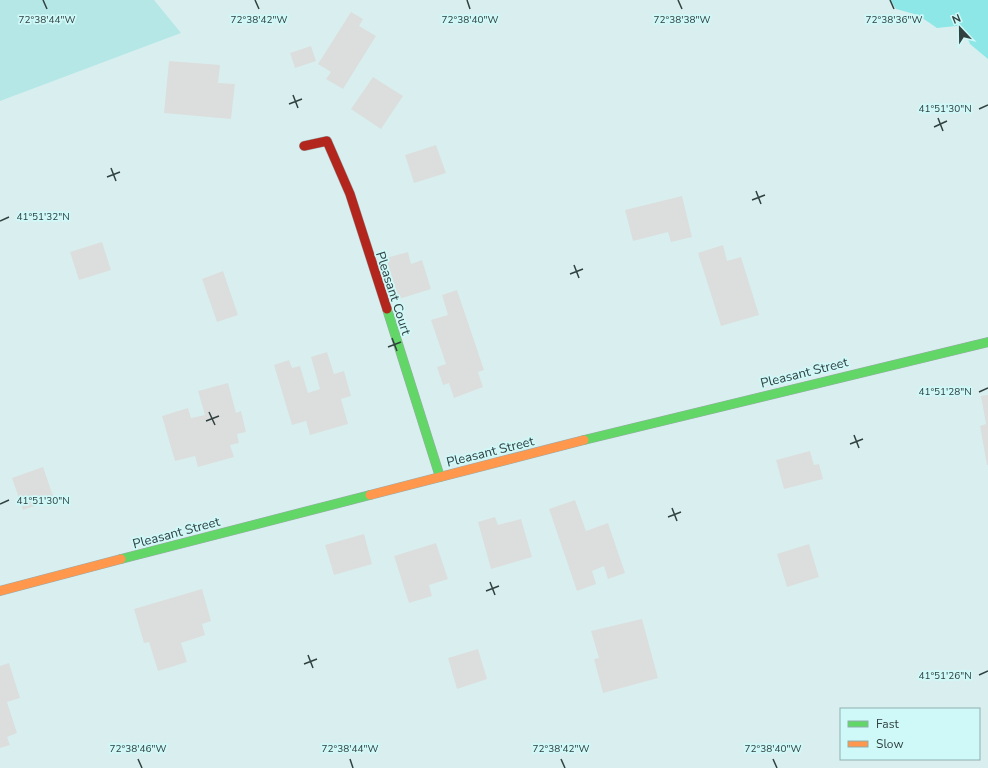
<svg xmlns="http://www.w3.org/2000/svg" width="988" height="768" viewBox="0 0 988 768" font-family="'Nunito Sans',sans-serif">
	<rect width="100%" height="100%" fill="#d9efef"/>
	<polygon fill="#b5e7e7" points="0,0 154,0 181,33 0,101"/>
	<polygon fill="#8de7e7" points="890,0 988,0 988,59 970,44 963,27 956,26 937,28 918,15 896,9"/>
	<g fill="#dbdedc">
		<polygon points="351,12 363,19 359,26 376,36 343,89 326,79 331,72 318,64"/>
		<polygon points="311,46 316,61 295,68 290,53"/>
		<polygon points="169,61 220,65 218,83 235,84 231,119 164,113"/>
		<polygon points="373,77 403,96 381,129 351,109"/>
		<polygon points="436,145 446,173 414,183 405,155"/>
		<polygon points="682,196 692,237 671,242 668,232 633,241 625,210"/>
		<polygon points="102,242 111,270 79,280 70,252"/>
		<polygon points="723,245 727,261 741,257 759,315 721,326 698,253"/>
		<polygon points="408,252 411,264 422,260 431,289 399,299 386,258"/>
		<polygon points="223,271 238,315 217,322 202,279"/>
		<polygon points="457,290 484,370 478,372 483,387 454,398 449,383 443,385 437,367 446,364 431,320 448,315 442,295"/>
		<polygon points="327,352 334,374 344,371 351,396 341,399 348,424 310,435 306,421 292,425 274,365 289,360 292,368 300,366 308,393 320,389 311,357"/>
		<polygon points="228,383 236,413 241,411 246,432 237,434 239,443 230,445 234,457 198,467 195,456 175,461 162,416 188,408 191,418 205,415 198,391"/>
		<polygon points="988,395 988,465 987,465 980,426 986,424 981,396"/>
		<polygon points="810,451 814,465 819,464 823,479 784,489 776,460"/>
		<polygon points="43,467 54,499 23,510 12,478"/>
		<polygon points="575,500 586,531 608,523 625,573 608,579 604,566 592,571 596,584 577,591 549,509"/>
		<polygon points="495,517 498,525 521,519 532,557 491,569 478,522"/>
		<polygon points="364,534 372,564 334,575 325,545"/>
		<polygon points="436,543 448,579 429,585 432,596 409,603 394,556"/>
		<polygon points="809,544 819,577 787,587 777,554"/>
		<polygon points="202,589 211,621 202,624 205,635 181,643 187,662 158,671 149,642 144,643 134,609"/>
		<polygon points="642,619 658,678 603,693 594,659 599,658 591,631"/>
		<polygon points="478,649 487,679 457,689 448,658"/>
		<polygon points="9,663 20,698 7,702 17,733 7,737 10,745 0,748 0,666"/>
	</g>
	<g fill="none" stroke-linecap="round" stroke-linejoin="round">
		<g stroke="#9aabab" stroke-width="10">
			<g id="fast">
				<polyline points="387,309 440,477"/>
				<polyline points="584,440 988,342"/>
				<polyline points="121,559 370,495"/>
			</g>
		</g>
		<g stroke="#9aabab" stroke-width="10">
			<g id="slow">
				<polyline points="370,495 584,440"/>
				<polyline points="0,591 121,559"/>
			</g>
		</g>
		<g stroke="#9aabab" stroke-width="10">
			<polyline id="jam" points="304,146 327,141 350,194 387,309"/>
		</g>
		<use href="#fast" stroke="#63d668" stroke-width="9"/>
		<use href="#slow" stroke="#ff974d" stroke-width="9"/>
		<use href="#jam" stroke="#b3261e" stroke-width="9"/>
	</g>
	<path fill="none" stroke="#304140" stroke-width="1.5" d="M 43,0 L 47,9M 255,0 L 259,9M 467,0 L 470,9M 678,0 L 682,9M 890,0 L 894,9M 293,95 L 298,108M 289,104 L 302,99M 979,109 L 988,105M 938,118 L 943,131M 934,127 L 947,121M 111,168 L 116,181M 107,177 L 120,172M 756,191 L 761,204M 752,200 L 765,195M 0,221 L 9,217M 574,265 L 579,278M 570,274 L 583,269M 392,338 L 397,351M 388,347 L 401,342M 979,392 L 988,388M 209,412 L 215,425M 206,421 L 219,416M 854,435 L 859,448M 850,444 L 863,439M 0,504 L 9,500M 672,508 L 677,521M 668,517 L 681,512M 490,582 L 495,595M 486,591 L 499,586M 308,655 L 313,668M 304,664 L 317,659M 979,675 L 988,671M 138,759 L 142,768M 350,759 L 353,768M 561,759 L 565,768M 773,759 L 777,768"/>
	<g text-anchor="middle" stroke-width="3.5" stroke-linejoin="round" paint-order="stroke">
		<g font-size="13" fill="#304140" stroke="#cff9f8">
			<text transform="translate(394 293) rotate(72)" y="5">Pleasant Court</text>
			<text transform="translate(804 372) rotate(-14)" y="5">Pleasant Street</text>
			<text transform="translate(490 451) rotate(-14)" y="5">Pleasant Street</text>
			<text transform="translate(176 532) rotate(-15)" y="5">Pleasant Street</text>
		</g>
	</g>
	<g font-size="10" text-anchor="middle" fill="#304140" stroke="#cff9f8" stroke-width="3.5" stroke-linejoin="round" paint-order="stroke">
		<text x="47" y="23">72°38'44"W</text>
		<text x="470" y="23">72°38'40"W</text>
		<text x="682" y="23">72°38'38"W</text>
		<text x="259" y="23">72°38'42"W</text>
		<text x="894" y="23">72°38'36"W</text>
		<text x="945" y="112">41°51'30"N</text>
		<text x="43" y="220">41°51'32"N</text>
		<text x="945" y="395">41°51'28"N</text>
		<text x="43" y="504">41°51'30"N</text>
		<text x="945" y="679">41°51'26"N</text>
		<text x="138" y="752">72°38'46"W</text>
		<text x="350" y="752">72°38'44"W</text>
		<text x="561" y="752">72°38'42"W</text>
		<text x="773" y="752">72°38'40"W</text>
	</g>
	<rect x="840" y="708" width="140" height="52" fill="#cff9f8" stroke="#8fafae"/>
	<rect x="848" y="721" width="20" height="6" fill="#63d668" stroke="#8fafae"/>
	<text x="876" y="728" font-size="12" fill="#304140">Fast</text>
	<rect x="848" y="741" width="20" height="6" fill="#ff974d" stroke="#8fafae"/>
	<text x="876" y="748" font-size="12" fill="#304140">Slow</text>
	<g transform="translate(960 28) rotate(338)" stroke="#cff9f8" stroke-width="3" paint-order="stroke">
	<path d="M0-3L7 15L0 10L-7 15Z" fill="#304140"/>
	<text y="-6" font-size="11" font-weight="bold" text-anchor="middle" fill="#304140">N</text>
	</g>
</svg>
